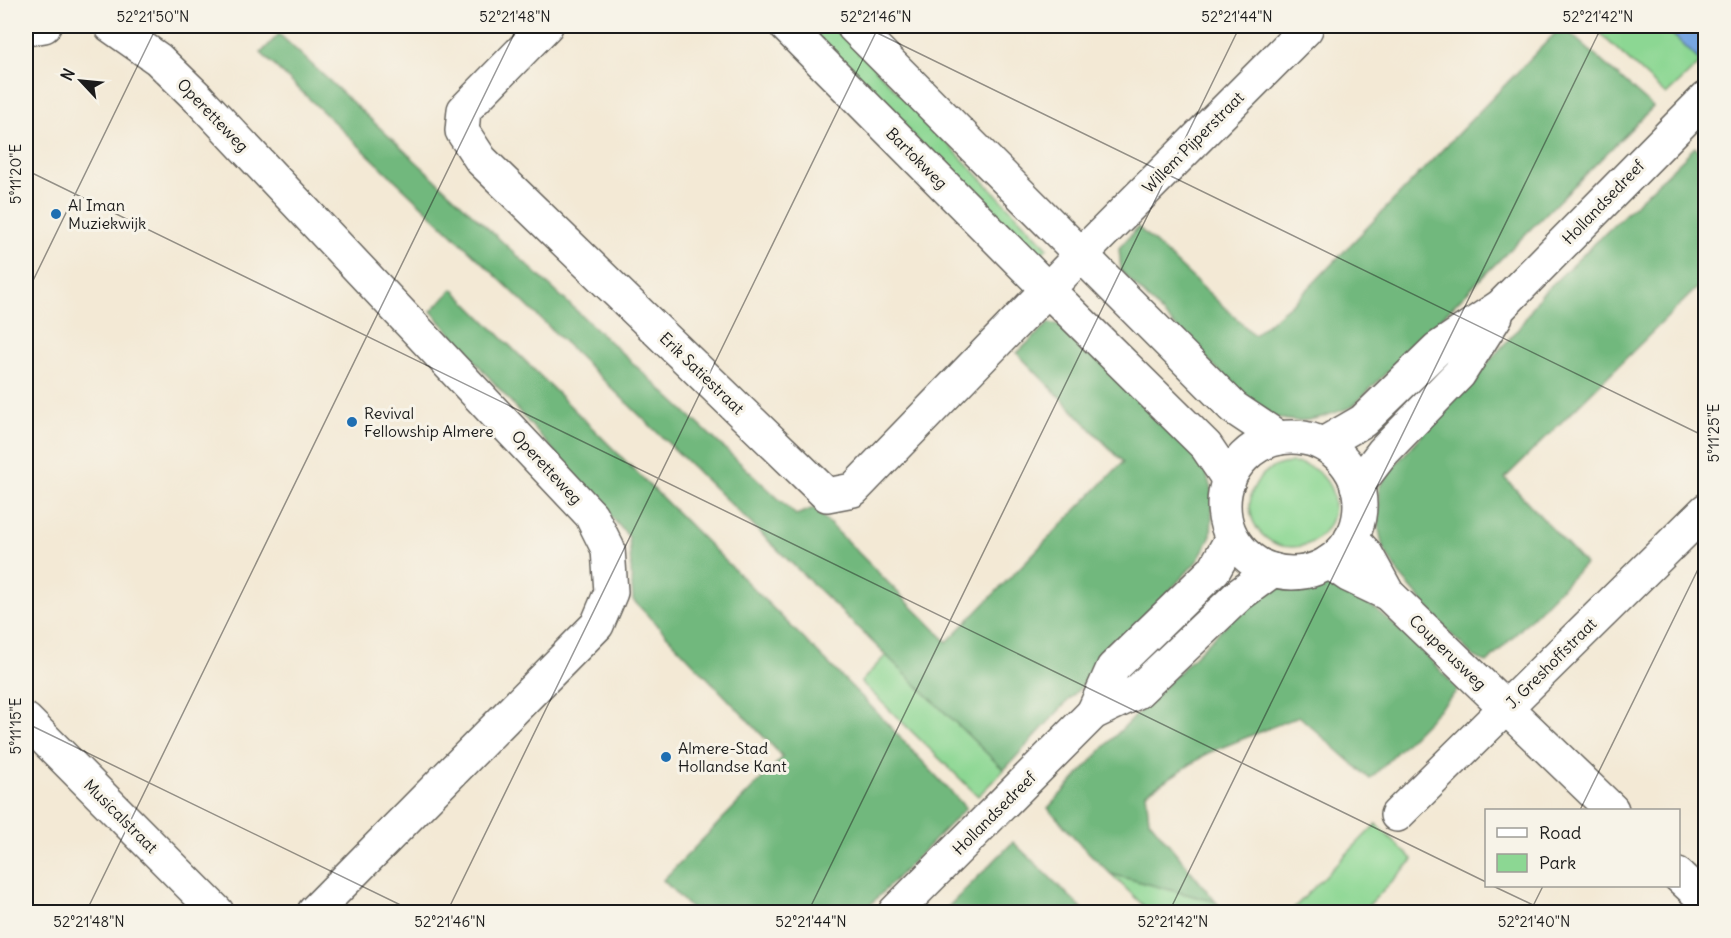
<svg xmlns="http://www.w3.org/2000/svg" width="1731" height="938" viewBox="0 0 1731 938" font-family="Delius,sans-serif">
	<rect width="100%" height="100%" fill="#f7f3e8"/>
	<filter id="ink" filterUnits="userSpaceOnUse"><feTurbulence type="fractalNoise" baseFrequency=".0167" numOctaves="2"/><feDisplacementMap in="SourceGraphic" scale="12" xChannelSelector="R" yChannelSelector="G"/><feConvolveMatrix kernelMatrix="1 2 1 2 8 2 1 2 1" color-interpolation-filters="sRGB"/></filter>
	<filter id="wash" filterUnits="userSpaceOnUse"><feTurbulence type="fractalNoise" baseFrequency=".008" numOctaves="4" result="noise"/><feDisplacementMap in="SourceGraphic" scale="24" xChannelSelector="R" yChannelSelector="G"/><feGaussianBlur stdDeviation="1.35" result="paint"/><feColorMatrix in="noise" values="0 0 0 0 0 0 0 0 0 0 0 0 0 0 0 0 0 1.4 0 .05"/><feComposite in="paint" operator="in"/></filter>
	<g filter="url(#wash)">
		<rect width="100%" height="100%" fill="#f3e9d5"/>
		<g fill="#8cd793" stroke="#547a58" stroke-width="1.5">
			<polygon points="805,26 834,26 1048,248 1034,258"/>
			<polygon points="1592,26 1664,26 1701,62 1666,95"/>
			<circle cx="1292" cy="505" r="42"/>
			<polygon points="886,655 1004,770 978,796 861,682"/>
			<polygon points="1376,824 1413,860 1362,912 1290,912"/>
			<polygon points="1111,874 1216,902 1225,912 1150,912"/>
		</g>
		<g fill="#71b87d" stroke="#466a4c" stroke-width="1.5">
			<path d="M 1562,26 L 1653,107 L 1352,407 C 1313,420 1297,429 1257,410 L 1121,271 L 1119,248 L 1138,227 L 1254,335 L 1299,298 Z"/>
			<polygon points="279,34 796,515 814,508 947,642 1123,462 1017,353 1049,323 1068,326 1203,461 1213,496 1211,536 1198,560 1004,770 512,291 261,53"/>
			<polygon points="1695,147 1705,157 1705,280 1505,478 1585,564 1487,663 1473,656 1450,633 1399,574 1383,548 1379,530 1379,487 1395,465 1519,328 1541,295"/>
			<polygon points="453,289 866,701 966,808 863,912 694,912 663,880 783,757 633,600 629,537 431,311"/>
			<polygon points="1331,582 1376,609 1420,648 1458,690 1370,779 1299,716 1208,753 1146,793 1149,820 1216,902 1111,874 1082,846 1048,808 1109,742 1249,602 1273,586 1301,590"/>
			<polygon points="1013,842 1086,912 943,912"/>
		</g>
		<polygon fill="#77a6e1" stroke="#4a617e" stroke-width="1.5" points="1664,26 1705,26 1705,67 1701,62"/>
	</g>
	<g filter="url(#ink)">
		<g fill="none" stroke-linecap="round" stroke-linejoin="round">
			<g stroke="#67645d" stroke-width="36">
				<g id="minor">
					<polyline points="111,26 158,59 199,99 591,515 608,549 611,592 597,625 314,912"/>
					<polyline points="546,26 464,110 462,131 481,160 827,495 853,490 1080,256 1306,29 1303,26"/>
					<polyline points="786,26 1048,290 1206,446 1229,480"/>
					<polyline points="853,26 1234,408 1279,438"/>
					<polyline points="26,29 44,26"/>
					<polyline points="1351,538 1366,554 1388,594 1612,810"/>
					<polyline points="1329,562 1348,575 1388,594"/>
					<polyline points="26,720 217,912"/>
					<polyline points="1397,815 1706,510"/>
					<polyline points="1678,875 1706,901"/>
				</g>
			</g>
			<g stroke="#67645d" stroke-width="36">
				<g id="major">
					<circle cx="1292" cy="505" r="68"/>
					<polyline points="1323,444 1363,421 1437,349 1501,306 1706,98"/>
					<polyline points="1357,486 1383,452 1459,374 1496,316"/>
					<polyline points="1093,713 1113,668 1214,570 1232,538"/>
					<polyline points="895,912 1093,713 1137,692 1239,595 1273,570"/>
				</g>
			</g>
			<use href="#minor" stroke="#fff" stroke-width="33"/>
			<use href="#major" stroke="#fff" stroke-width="33"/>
		</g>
	</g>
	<path fill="none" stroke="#1c1c1c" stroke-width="1.5" stroke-opacity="0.45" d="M 863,26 L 1706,437M 26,170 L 1486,882M 26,295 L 157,26M 26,723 L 415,912M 1580,810 L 1706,553M 1493,886 L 1548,912M 86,912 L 518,26M 447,912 L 879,26M 808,912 L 1240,26M 1169,912 L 1602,26M 1530,912 L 1543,886"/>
	<g fill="#1f6fb2" stroke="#f7f3e8" stroke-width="2">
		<circle cx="56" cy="214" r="6"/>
		<circle cx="352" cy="422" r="6"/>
		<circle cx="666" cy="757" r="6"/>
	</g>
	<g text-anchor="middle" stroke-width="6" stroke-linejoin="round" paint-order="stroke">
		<g font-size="16" fill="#1c1c1c" stroke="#f7f3e8">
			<text transform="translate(213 115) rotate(46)" y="6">Operetteweg</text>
			<text transform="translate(1193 142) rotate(-45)" y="6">Willem Pijperstraat</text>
			<text transform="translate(917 158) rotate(45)" y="6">Bartokweg</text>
			<text transform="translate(1603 202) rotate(-46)" y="6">Hollandsedreef</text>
			<text transform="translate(702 373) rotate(44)" y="6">Erik Satiestraat</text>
			<text transform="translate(547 467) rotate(47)" y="6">Operetteweg</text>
			<text transform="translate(1448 652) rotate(44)" y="6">Couperusweg</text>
			<text transform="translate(1551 663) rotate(-45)" y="6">J. Greshoffstraat</text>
			<text transform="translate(994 813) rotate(-45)" y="6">Hollandsedreef</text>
			<text transform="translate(121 816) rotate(45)" y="6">Musicalstraat</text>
		</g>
		<g font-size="16" fill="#1c1c1c" stroke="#f7f3e8" text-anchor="start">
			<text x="68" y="211">Al Iman<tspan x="68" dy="18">Muziekwijk</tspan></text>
			<text x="364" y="419">Revival<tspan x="364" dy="18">Fellowship Almere</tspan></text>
			<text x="678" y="754">Almere-Stad<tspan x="678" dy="18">Hollandse Kant</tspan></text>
		</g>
	</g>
	<rect width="1731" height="938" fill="none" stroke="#f7f3e8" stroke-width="66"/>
	<rect x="1485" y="809" width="195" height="78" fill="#f7f3e8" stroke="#9f9d96" stroke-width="1.5"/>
	<rect x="1497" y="828" width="30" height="9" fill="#ffffff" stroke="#9f9d96" stroke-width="1.5"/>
	<text x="1539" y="839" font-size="18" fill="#1c1c1c">Road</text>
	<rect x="1497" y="854" width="30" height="18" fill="#8cd793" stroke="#9f9d96" stroke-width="1.5"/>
	<text x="1539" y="869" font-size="18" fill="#1c1c1c">Park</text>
	<g transform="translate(81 81) rotate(296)" stroke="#f7f3e8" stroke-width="4.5" paint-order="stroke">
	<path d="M0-4.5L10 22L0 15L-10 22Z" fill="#1c1c1c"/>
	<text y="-9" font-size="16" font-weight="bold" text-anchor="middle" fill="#1c1c1c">N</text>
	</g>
	<rect x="33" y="33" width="1665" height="872" fill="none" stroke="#1c1c1c" stroke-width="2"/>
	<g font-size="15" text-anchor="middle" fill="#1c1c1c">
		<text x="153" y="22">52°21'50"N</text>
		<text x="515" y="22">52°21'48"N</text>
		<text x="876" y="22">52°21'46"N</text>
		<text x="1237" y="22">52°21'44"N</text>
		<text x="1598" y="22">52°21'42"N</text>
		<text transform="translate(16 174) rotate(-90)" y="5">5°11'20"E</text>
		<text transform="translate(1714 433) rotate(-90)" y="5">5°11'25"E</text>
		<text transform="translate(16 726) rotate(-90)" y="5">5°11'15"E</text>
		<text x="89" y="927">52°21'48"N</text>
		<text x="450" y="927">52°21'46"N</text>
		<text x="811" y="927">52°21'44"N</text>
		<text x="1173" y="927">52°21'42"N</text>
		<text x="1534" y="927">52°21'40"N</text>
	</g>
</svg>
